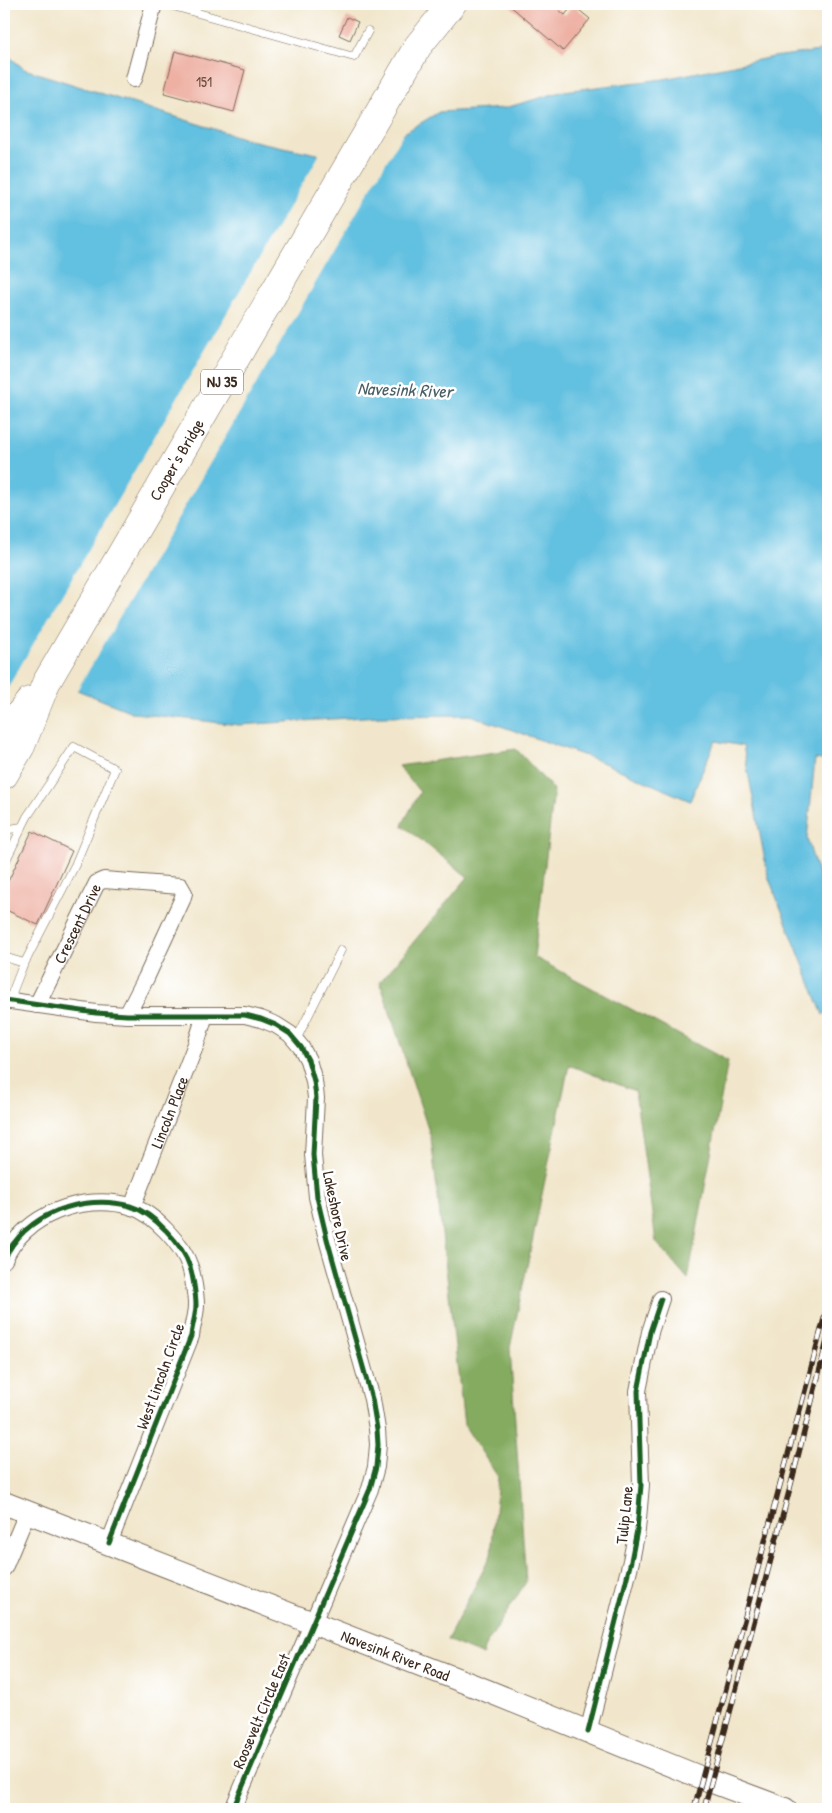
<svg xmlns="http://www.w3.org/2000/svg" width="832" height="1813" viewBox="0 0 832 1813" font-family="'Patrick Hand',sans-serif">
	<rect width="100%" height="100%" fill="#fff"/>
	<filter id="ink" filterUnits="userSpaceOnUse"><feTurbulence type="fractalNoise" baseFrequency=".02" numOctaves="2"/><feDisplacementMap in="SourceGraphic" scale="10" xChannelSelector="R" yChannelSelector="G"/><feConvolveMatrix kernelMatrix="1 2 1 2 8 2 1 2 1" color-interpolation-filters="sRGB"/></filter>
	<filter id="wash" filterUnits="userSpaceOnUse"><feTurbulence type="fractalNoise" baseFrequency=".0096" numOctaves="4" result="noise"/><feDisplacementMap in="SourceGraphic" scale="20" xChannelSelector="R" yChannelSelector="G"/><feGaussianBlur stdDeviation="1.12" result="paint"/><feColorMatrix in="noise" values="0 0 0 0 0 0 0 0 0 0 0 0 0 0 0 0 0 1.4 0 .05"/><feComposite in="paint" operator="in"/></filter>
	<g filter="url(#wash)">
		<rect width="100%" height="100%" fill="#f1e6cb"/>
		<polygon fill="#84ab61" stroke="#606a40" points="516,749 554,790 534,957 728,1061 688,1279 656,1242 635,1091 569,1065 510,1348 526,1582 484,1648 483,1655 447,1640 491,1555 498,1477 464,1425 431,1138 380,982 468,877 402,825 420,792 398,766"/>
		<polygon fill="#62c0e0" stroke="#4e757f" points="828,50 828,761 815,759 807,839 828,905 828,1011 823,1015 768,876 743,746 715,741 690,801 597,760 470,715 379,716 239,725 134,713 65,685 17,676 4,692 4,52 24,69 249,140 356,162 439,112 505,108 564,91 664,79 773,57"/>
		<polygon fill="#f1e6cb" points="405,130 76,692 64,688 18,679 4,694 321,152 356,159"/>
		<g id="blocks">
			<g fill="#eeb0a3">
				<polygon points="508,4 552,4 565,15 573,5 590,19 563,51"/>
				<polygon points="347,17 358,22 350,40 339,35"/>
				<polygon points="175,51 245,70 234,112 164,93"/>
				<polygon points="32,831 72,851 38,925 4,909 4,890"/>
			</g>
		</g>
	</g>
	<g filter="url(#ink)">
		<use href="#blocks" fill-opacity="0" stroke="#7b6c5b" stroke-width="1"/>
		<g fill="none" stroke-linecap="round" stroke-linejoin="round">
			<g stroke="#7b6c5b" stroke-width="9">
				<g id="lane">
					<polyline points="166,4 354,57 368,31"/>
					<polyline points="4,830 22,827"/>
					<polyline points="4,864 27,817 74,747 115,769 75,865 21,970 9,1001"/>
					<polyline points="4,957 24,963"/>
					<polyline points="296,1040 341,950"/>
				</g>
			</g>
			<g stroke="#7b6c5b" stroke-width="18">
				<g id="street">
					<polyline points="134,79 154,4"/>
					<polyline points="4,1000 96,1013 127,1015 245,1015 261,1019 276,1025 290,1034 301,1047 308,1060 314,1081 316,1098 313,1155 317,1197 327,1239 372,1399 377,1429 378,1445 376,1467 370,1489 233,1809"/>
					<path id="s1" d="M 37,1005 L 97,883 L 104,880 L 180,886 L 184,893 L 182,900 L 146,978 L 127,1015"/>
					<path id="s2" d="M 132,1207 L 196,1044 L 205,1015"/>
					<path d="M 4,1260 C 24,1214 83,1193 130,1206 C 154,1213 183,1245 190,1267 C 193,1276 196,1296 196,1305 C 196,1315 192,1326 191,1336 L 109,1543"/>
					<polyline points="4,1568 27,1513"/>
					<polyline points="588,1732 631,1561 637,1530 641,1485 638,1391 650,1332 661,1299"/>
				</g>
			</g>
			<g stroke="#7b6c5b" stroke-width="24">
				<g id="secondary">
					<path id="s3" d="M 4,1503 L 485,1690 L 702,1778 L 785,1809"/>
				</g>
			</g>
			<g stroke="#7b6c5b" stroke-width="29">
				<g id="highway">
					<polyline points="4,733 30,701"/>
					<path id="s4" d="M 4,775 L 21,746 L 46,683 L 418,46 L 452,4"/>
				</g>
			</g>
			<use href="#lane" stroke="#fff" stroke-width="8"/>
			<use href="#street" stroke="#fff" stroke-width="16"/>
			<use href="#secondary" stroke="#fff" stroke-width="22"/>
			<use href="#highway" stroke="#fff" stroke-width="28"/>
			<g stroke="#3b2a1e" stroke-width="5.5">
				<g id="rail">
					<polyline points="694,1809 828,1304"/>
					<polyline points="704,1809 790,1488 828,1337"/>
				</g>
			</g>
			<use href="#rail" stroke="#fff" stroke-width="4" stroke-dasharray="11" stroke-linecap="butt"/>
			<g stroke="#fff" stroke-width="8">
				<g id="cycleway">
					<polyline points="4,1000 96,1013 127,1015 245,1015 261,1019 276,1025 290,1034 301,1047 308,1060 314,1081 316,1098 313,1155 317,1197 327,1239 372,1399 377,1429 378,1445 376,1467 370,1489 233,1809"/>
					<path d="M 4,1260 C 24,1214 83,1193 130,1206 C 154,1213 183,1245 190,1267 C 193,1276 196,1296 196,1305 C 196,1315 192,1326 191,1336 L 109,1543"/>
					<polyline points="588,1732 631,1561 637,1530 641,1485 638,1391 650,1332 661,1299"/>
				</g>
			</g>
			<use href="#cycleway" stroke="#1b5e20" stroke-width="5"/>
		</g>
	</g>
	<g text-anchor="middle" stroke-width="5" stroke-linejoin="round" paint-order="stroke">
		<g font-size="14" fill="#684c3f">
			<text x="204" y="87">151</text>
		</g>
		<rect fill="#fff" stroke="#766a62" stroke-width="1" x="201" y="369.5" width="42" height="25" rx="4"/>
		<g font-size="15" font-weight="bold" fill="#3b2a1e">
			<text x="222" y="387">NJ 35</text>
		</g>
		<g font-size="16" fill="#3b2a1e" stroke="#fff">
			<text dy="6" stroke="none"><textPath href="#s4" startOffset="360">Cooper's Bridge</textPath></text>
			<text dy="6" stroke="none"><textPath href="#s1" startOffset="91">Crescent Drive</textPath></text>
			<text dy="6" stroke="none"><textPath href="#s2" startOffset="102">Lincoln Place</textPath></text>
			<text transform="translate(338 1216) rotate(78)" y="6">Lakeshore Drive</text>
			<text transform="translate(160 1376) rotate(-70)" y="6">West Lincoln Circle</text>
			<text transform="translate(624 1515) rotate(-84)" y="6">Tulip Lane</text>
			<text dy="6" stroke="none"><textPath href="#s3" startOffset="420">Navesink River Road</textPath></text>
			<text transform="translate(261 1711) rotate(-67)" y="6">Roosevelt Circle East</text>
		</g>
		<g font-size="18" font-style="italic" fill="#495e62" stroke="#fff">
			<text transform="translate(405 390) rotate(2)" y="6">Navesink River</text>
		</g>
	</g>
	<rect width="832" height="1813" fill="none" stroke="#fff" stroke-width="20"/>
</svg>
